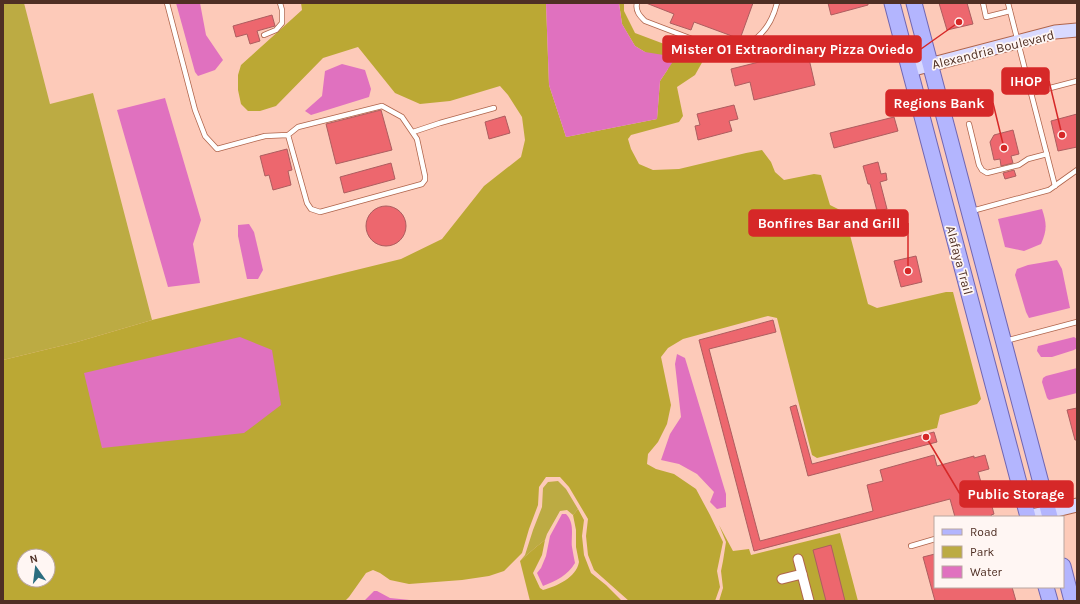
<svg xmlns="http://www.w3.org/2000/svg" width="1080" height="604" viewBox="0 0 1080 604" font-family="Karla,sans-serif">
	<rect width="100%" height="100%" fill="#fdcab9"/>
	<g fill="#bcab43">
		<polygon points="3,3 24,3 50,104 93,93 152,320 77,342 3,360"/>
		<polygon points="558,481 566,489 578,509 573,515 567,510 560,511 547,534 545,540 536,547 520,561 525,555 533,530 542,507 543,488 548,482"/>
	</g>
	<g fill="#bba834" fill-rule="evenodd">
		<path d="M 301,3 L 546,3 L 549,85 L 566,137 L 657,119 L 660,81 L 668,69 L 645,52 L 635,46 L 622,24 L 619,3 L 624,3 L 624,11 L 635,33 L 704,59 L 695,75 L 677,87 L 683,116 L 679,122 L 631,135 L 628,139 L 631,149 L 639,164 L 653,170 L 679,169 L 746,153 L 762,150 L 771,162 L 775,172 L 784,180 L 814,174 L 821,175 L 830,205 L 844,212 L 868,304 L 877,308 L 946,292 L 953,292 L 981,399 L 977,404 L 940,415 L 937,428 L 817,458 L 812,455 L 777,318 L 768,316 L 683,339 L 668,348 L 661,357 L 671,405 L 667,424 L 658,442 L 648,454 L 647,464 L 656,469 L 674,474 L 696,489 L 710,515 L 723,542 L 717,571 L 720,587 L 715,601 L 629,601 L 594,570 L 588,555 L 586,536 L 588,519 L 569,487 L 560,477 L 546,477 L 539,487 L 538,505 L 529,529 L 522,553 L 504,571 L 489,576 L 462,580 L 409,584 L 390,580 L 380,573 L 373,570 L 366,573 L 349,597 L 345,601 L 3,601 L 3,360 L 77,342 L 152,320 L 401,259 L 442,239 L 484,186 L 521,157 L 525,140 L 522,117 L 508,95 L 500,86 L 450,101 L 420,104 L 395,93 L 358,47 L 323,58 L 276,106 L 260,111 L 248,111 L 241,104 L 238,90 L 238,75 L 241,65 L 302,10 ZM 24,556 L 48,556 L 48,580 L 24,580 Z"/>
		<path d="M 578,509 L 584,520 L 582,536 L 584,555 L 591,573 L 606,585 L 622,601 L 530,601 L 520,561 L 536,547 L 545,540 L 542,555 L 533,573 L 540,588 L 543,590 C 557,586 576,578 579,562 L 576,547 L 576,530 L 573,515 Z"/>
		<polygon points="719,525 733,551 749,549 751,555 840,533 858,601 719,601 723,588 721,571 723,561 726,542"/>
	</g>
	<g fill="#e071bf">
		<polygon points="176,3 200,3 206,35 223,60 215,70 198,76 195,72"/>
		<polygon points="546,3 619,3 622,24 635,46 645,52 676,57 660,81 657,119 566,137 549,85"/>
		<polygon points="342,64 365,70 371,89 369,97 311,115 305,111 322,96 325,71"/>
		<polygon points="165,98 201,220 193,244 200,283 168,287 117,110"/>
		<path d="M 1042,209 C 1047,224 1047,230 1041,244 L 1024,251 L 1005,247 L 998,219 Z"/>
		<polygon points="249,224 254,232 263,270 258,279 247,279 238,236 238,225"/>
		<polygon points="1057,260 1062,269 1070,308 1029,318 1026,312 1015,275 1017,269 1028,265"/>
		<polygon points="240,337 272,350 281,405 244,433 102,448 84,373"/>
		<polygon points="1074,337 1077,339 1077,348 1074,350 1052,357 1041,357 1037,351 1038,346"/>
		<polygon points="677,354 685,358 726,494 726,507 717,509 710,502 714,492 697,474 679,464 661,460 670,434 681,417 675,364"/>
		<polygon points="1077,368 1077,393 1049,400 1047,398 1042,382 1043,378 1046,376"/>
		<path d="M 562,514 L 566,514 C 575,523 571,536 572,547 C 573,553 574,558 575,563 C 568,575 556,581 543,586 L 537,573 L 541,568 L 546,556 L 550,536 Z"/>
		<polygon points="374,591 377,591 390,598 410,600 410,601 364,601"/>
	</g>
	<g fill="#ed676e" stroke="#ad5d5f">
		<polygon points="646,3 753,3 740,39 694,22 691,30 670,23 674,14"/>
		<polygon points="828,3 868,3 868,5 831,15"/>
		<polygon points="939,3 967,3 973,24 947,30"/>
		<polygon points="272,15 275,26 257,31 260,41 250,44 247,34 236,37 233,26"/>
		<polygon points="807,50 815,85 754,100 750,82 735,86 731,69"/>
		<polygon points="734,105 738,119 729,121 732,131 698,140 695,126 700,125 697,114"/>
		<polygon points="381,110 392,150 336,164 326,124"/>
		<polygon points="1077,114 1077,147 1058,151 1051,121"/>
		<polygon points="505,116 510,133 489,139 485,122"/>
		<polygon points="894,117 898,131 834,148 830,133"/>
		<polygon points="1013,130 1019,154 1011,156 1013,163 1001,166 1000,159 994,160 990,142 994,135"/>
		<polygon points="287,149 292,170 288,171 291,185 273,190 269,175 265,176 260,156"/>
		<polygon points="878,162 881,174 886,173 887,180 880,182 887,209 877,211 870,184 868,184 863,166"/>
		<polygon points="391,163 395,179 344,193 340,177"/>
		<polygon points="1014,170 1016,176 1005,179 1003,173"/>
		<circle cx="386" cy="226" r="20"/>
		<polygon points="916,256 922,282 901,287 894,261"/>
		<polygon points="773,320 776,332 709,349 760,541 873,511 867,485 883,481 880,470 934,455 937,466 974,456 974,458 985,455 989,469 978,472 985,496 989,495 994,514 991,515 992,517 955,517 950,499 754,551 699,340"/>
		<polygon points="796,405 812,464 934,432 937,442 808,476 790,407"/>
		<polygon points="1077,408 1077,440 1075,440 1067,410"/>
		<polygon points="831,545 845,601 826,601 813,550"/>
		<polygon points="935,554 935,587 1012,587 1016,601 935,601 923,557"/>
	</g>
	<g fill="none" stroke-linecap="round" stroke-linejoin="round">
		<g stroke="#af644b" stroke-width="6">
			<g id="lane">
				<polyline points="167,3 195,110 205,136 217,149 265,136 288,135 298,127 382,106 402,117 417,139 425,176 425,180 422,184 320,212 311,209 307,203 288,135"/>
				<path d="M 637,3 C 635,11 640,16 645,21 C 663,28 682,35 700,42 C 706,44 714,48 720,49 C 751,51 770,31 777,3"/>
				<polyline points="983,3 986,17 1010,11"/>
				<polyline points="1008,3 1031,93"/>
				<polyline points="264,35 276,30 282,23 282,10 280,3"/>
				<polyline points="969,124 979,165 982,170 987,173 1019,165 1028,159 1047,154"/>
				<polyline points="413,132 440,123 494,108"/>
				<polyline points="1055,186 1031,93 1077,81"/>
				<polyline points="972,211 1049,190 1077,170"/>
				<polyline points="1005,341 1077,322"/>
				<polyline points="911,546 935,539"/>
			</g>
		</g>
		<g stroke="#af644b" stroke-width="11">
			<g id="street">
				<polyline points="798,559 802,574"/>
				<polyline points="782,579 802,574 809,601"/>
			</g>
		</g>
		<g stroke="#af644b" stroke-width="15">
			<g id="secondary">
				<polyline points="910,70 1055,32 1077,30"/>
				<polyline points="1028,517 1077,505"/>
			</g>
		</g>
		<g stroke="#7066b2" stroke-width="17">
			<g id="primary">
				<polyline points="892,3 1028,517"/>
				<polyline points="914,3 1050,517"/>
				<polyline points="1063,566 1072,601"/>
				<polyline points="1046,587 1050,601"/>
			</g>
		</g>
		<use href="#lane" stroke="#fff" stroke-width="4.5"/>
		<use href="#street" stroke="#fff" stroke-width="9"/>
		<use href="#secondary" stroke="#d9daff" stroke-width="13"/>
		<use href="#primary" stroke="#b3b5fe" stroke-width="15"/>
	</g>
	<g text-anchor="middle" stroke-width="3.5" stroke-linejoin="round" paint-order="stroke">
		<g font-size="13" fill="#4f2f24" stroke="#fff6f3">
			<text transform="translate(993 49) rotate(-14)" y="5">Alexandria Boulevard</text>
			<text transform="translate(960 260) rotate(75)" y="5">Alafaya Trail</text>
		</g>
	</g>
	<path fill="none" stroke="#d62828" stroke-width="1.5" d="M959 22L921 49M1062 135L1049 81M1004 148L993 103M908 271L908 223M926 437L960 494"/>
	<g fill="#d62828" stroke="#fff6f3" stroke-width="1.5">
		<circle cx="959" cy="22" r="4"/>
		<circle cx="1062" cy="135" r="4"/>
		<circle cx="1004" cy="148" r="4"/>
		<circle cx="908" cy="271" r="4"/>
		<circle cx="926" cy="437" r="4"/>
	</g>
	<g fill="#d62828" stroke="#d62828" stroke-width="1.5">
		<rect x="663" y="36" width="258" height="26" rx="4"/>
		<rect x="1002" y="68" width="47" height="26" rx="4"/>
		<rect x="886" y="90" width="107" height="26" rx="4"/>
		<rect x="749" y="210" width="159" height="26" rx="4"/>
		<rect x="960" y="481" width="113" height="26" rx="4"/>
	</g>
	<g font-size="14" text-anchor="middle" font-weight="bold" fill="#fff">
		<text x="792" y="54">Mister O1 Extraordinary Pizza Oviedo</text>
		<text x="1026" y="86">IHOP</text>
		<text x="939" y="108">Regions Bank</text>
		<text x="829" y="228">Bonfires Bar and Grill</text>
		<text x="1016" y="499">Public Storage</text>
	</g>
	<rect width="1080" height="604" fill="none" stroke="#4f2f24" stroke-width="8"/>
	<rect x="934" y="516" width="130" height="72" fill="#fff6f3" stroke="#b9a6a0"/>
	<rect x="942" y="529" width="20" height="6" fill="#b3b5fe" stroke="#b9a6a0"/>
	<text x="970" y="536" font-size="12" fill="#4f2f24">Road</text>
	<rect x="942" y="546" width="20" height="12" fill="#bcab43" stroke="#b9a6a0"/>
	<text x="970" y="556" font-size="12" fill="#4f2f24">Park</text>
	<rect x="942" y="566" width="20" height="12" fill="#e071bf" stroke="#b9a6a0"/>
	<text x="970" y="576" font-size="12" fill="#4f2f24">Water</text>
	<g transform="translate(36 568) rotate(346)"><circle r="19" fill="#fff6f3" stroke="#b9a6a0"/>
	<path d="M0-3L7 15L0 10L-7 15Z" fill="#2b6d7f"/>
	<text y="-6" font-size="11" font-weight="bold" text-anchor="middle" fill="#4f2f24">N</text>
	</g>
</svg>
